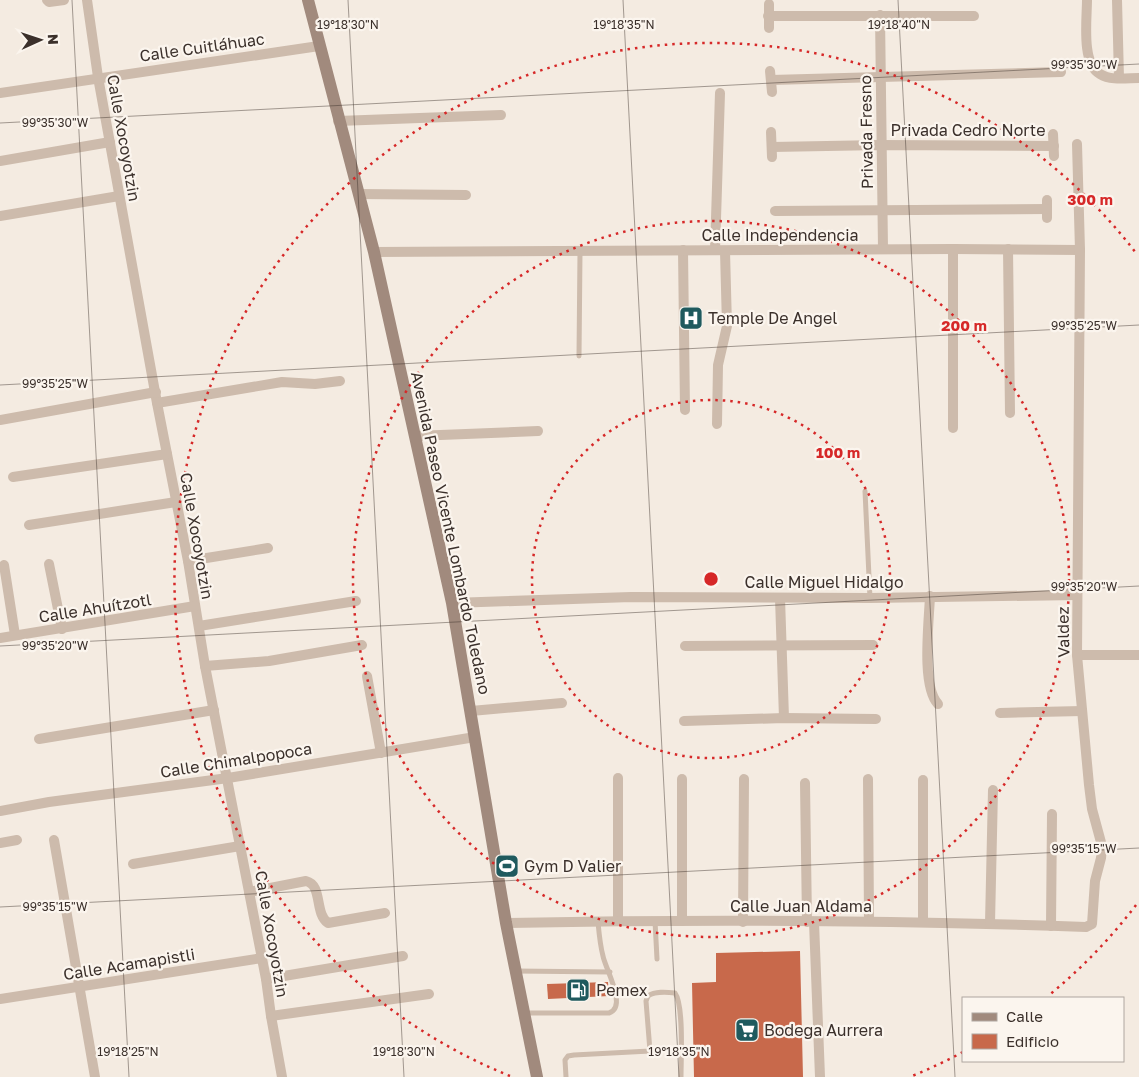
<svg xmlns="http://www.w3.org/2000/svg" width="1139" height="1077" viewBox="0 0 1139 1077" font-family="'Golos Text',sans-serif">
	<rect width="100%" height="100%" fill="#f4ebe1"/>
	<g fill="#c8694b">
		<polygon points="800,951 803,1077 694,1077 692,983 716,982 716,953"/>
		<polygon points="608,982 609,996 548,999 547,984"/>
	</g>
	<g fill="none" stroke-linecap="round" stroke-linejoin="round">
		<g stroke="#cdbbac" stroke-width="5">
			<polyline points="579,356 580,252"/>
			<polyline points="865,491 870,598"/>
			<polyline points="655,921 657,959"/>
			<polyline points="515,971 610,972"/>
			<path d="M 526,1013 L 609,1013 C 628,1007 605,968 603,956 C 600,945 599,933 598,922"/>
			<path d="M 566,1077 L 565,1060 L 568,1056 L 574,1055 L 650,1051 L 646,1001 L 648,996 C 655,991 666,992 675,993 C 684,1005 681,1059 681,1077"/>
		</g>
		<g stroke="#cdbbac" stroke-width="10">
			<polyline points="47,0 49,2 64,0"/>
			<polyline points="87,0 98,77 157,403 188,561 205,666 266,979 271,1016 282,1077"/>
			<path d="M 1087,0 C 1087,19 1081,64 1100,74 C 1111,81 1127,78 1139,78"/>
			<polyline points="1117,0 1119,78"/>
			<polyline points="769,4 769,28"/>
			<polyline points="880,15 883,249"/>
			<polyline points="768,16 974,16"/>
			<polyline points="770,71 772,92"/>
			<polyline points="771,80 1061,72"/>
			<polyline points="0,93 319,46"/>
			<polyline points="338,121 501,115"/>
			<polyline points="771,132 772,157"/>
			<polyline points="1053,134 1054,156"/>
			<polyline points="772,147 881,145 1054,146"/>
			<polyline points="0,161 110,142"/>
			<polyline points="359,194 466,195"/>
			<polyline points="1047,200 1047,218"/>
			<polyline points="775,211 1047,209"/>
			<polyline points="0,216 119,196"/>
			<polyline points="953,249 953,428"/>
			<polyline points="1008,249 1010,413"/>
			<polyline points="683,250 685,410"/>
			<polyline points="715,250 720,93"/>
			<polyline points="374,252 953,249 1080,250"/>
			<polyline points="157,403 282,382 315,384 340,381"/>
			<polyline points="0,420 156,392"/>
			<polyline points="717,424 718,365 727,326 725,251"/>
			<polyline points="415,436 538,431"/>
			<polyline points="13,477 167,454"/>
			<polyline points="29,525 176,502"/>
			<polyline points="188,561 268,548"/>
			<polyline points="49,564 62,629"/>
			<polyline points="4,565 15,635"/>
			<path d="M 930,596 C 929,622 921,686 938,704"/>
			<polyline points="780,598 784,718"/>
			<polyline points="452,603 631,597 870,598 1077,595"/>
			<polyline points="199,626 356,601"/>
			<polyline points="0,638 195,606"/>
			<polyline points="685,646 873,645"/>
			<polyline points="1077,655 1139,655"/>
			<polyline points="205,666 269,661 362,645"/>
			<polyline points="367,676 381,753"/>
			<polyline points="471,711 562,703"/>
			<polyline points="1000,713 1082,711"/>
			<polyline points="684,721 784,718 876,719"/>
			<polyline points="39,739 214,710"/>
			<polyline points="868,779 869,921"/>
			<polyline points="923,780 923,922"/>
			<polyline points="805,783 807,922"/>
			<polyline points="0,811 49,802 228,778 475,737"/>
			<polyline points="54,840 95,1077"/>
			<polyline points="0,843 17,840"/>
			<polyline points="133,864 240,846"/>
			<path d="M 249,892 L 306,881 C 323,885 314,913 328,923 L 385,913"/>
			<polyline points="618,921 618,778"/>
			<polyline points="682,921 682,779"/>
			<polyline points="743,922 744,779"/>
			<polyline points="814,922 820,1077"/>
			<path d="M 506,923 C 699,919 893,920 1086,927 L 1092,924 L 1095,881 L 1101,858 L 1102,846 L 1092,809 L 1089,785 L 1077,655 L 1080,250 L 1077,144"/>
			<polyline points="990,923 993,790"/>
			<polyline points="1051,926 1052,814"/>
			<polyline points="266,979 403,956"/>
			<polyline points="0,999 262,958"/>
			<polyline points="271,1016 429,994"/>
		</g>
		<polyline stroke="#a18a7d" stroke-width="12" points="308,0 374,252 452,603 506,923 537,1077"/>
	</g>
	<path fill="none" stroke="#3b302b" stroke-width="1" stroke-opacity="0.45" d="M 72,0 L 129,1077M 348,0 L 404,1077M 623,0 L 679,1077M 898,0 L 955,1077M 0,123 L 1139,64M 0,385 L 1139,325M 0,646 L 1139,586M 0,907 L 1139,848"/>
	<g fill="none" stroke="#d62828" stroke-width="2.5" stroke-dasharray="2.5 5">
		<circle cx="711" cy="579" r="179"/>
		<circle cx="711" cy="579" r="358"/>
		<path d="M1136 905A536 536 0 0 1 1048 996M963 1052A536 536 0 0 1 912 1076M510 1076A536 536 0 1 1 1136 253"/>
	</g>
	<defs>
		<g id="hospital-square" transform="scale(1.25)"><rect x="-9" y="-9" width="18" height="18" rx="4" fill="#1f5a5e" stroke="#fbf5ee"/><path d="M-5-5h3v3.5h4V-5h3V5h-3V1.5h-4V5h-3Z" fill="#fff"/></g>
		<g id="stadium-square" transform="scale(1.25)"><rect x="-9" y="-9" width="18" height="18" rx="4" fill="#1f5a5e" stroke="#fbf5ee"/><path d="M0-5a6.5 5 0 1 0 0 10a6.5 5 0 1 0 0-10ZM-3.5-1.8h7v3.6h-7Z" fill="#fff"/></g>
		<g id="fuel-square" transform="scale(1.25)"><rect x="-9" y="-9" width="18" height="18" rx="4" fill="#1f5a5e" stroke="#fbf5ee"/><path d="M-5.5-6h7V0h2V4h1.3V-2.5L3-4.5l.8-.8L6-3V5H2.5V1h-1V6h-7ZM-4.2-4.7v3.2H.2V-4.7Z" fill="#fff"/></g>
		<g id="supermarket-square" transform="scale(1.25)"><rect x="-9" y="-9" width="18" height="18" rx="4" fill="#1f5a5e" stroke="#fbf5ee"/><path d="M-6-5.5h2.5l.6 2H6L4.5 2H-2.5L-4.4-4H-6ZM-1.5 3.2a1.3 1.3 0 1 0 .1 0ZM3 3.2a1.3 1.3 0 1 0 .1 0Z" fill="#fff"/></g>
	</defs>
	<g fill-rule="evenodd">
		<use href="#hospital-square" x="691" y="318"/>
		<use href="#stadium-square" x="507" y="866"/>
		<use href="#fuel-square" x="578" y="990"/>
		<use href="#supermarket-square" x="747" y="1030"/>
	</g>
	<g text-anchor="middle" stroke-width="4.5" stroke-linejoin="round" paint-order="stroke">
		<g font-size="16" fill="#3b302b" stroke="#fbf5ee">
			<text transform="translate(202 47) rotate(-8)" y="6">Calle Cuitláhuac</text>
			<text x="968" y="136">Privada Cedro Norte</text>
			<text transform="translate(866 132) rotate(-91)" y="6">Privada Fresno</text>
			<text transform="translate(124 138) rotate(80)" y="6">Calle Xocoyotzin</text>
			<text x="780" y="241">Calle Independencia</text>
			<text transform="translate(451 533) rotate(78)" y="6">Avenida Paseo Vicente Lombardo Toledano</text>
			<text transform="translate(197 536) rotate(80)" y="6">Calle Xocoyotzin</text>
			<text x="824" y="588">Calle Miguel Hidalgo</text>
			<text transform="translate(95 608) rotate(-9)" y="6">Calle Ahuítzotl</text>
			<text transform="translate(1063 632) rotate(-91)" y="6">Valdez</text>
			<text transform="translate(236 760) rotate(-9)" y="6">Calle Chimalpopoca</text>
			<text x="801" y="912">Calle Juan Aldama</text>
			<text transform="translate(272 934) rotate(80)" y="6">Calle Xocoyotzin</text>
			<text transform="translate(129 964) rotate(-9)" y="6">Calle Acamapistli</text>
		</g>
		<g font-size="16" fill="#3b302b" stroke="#fbf5ee" text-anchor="start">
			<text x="708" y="324">Temple De Angel</text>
			<text x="524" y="872">Gym D Valier</text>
			<text x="596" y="996">Pemex</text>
			<text x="764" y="1036">Bodega Aurrera</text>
		</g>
	</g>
	<g font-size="12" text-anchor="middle" fill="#3b302b" stroke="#fbf5ee" stroke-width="4.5" stroke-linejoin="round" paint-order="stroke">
		<text x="348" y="29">19°18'30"N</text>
		<text x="624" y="29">19°18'35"N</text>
		<text x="899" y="29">19°18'40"N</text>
		<text x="1084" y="69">99°35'30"W</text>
		<text x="55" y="127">99°35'30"W</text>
		<text x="1084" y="330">99°35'25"W</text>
		<text x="55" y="388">99°35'25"W</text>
		<text x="1084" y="591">99°35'20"W</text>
		<text x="55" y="650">99°35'20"W</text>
		<text x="1084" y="853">99°35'15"W</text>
		<text x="55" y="911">99°35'15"W</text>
		<text x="128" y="1056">19°18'25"N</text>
		<text x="404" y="1056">19°18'30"N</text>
		<text x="679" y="1056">19°18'35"N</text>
	</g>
	<circle cx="711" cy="579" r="8" fill="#d62828" stroke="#fbf5ee" stroke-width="2.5"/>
	<g font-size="15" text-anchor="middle" font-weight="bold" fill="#d62828" stroke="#fbf5ee" stroke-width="4.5" stroke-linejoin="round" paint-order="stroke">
		<text x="1090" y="205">300 m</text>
		<text x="964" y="331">200 m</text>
		<text x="838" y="458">100 m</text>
	</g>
	<rect x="962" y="997" width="162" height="65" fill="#fbf5ee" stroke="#aea6a0"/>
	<rect x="972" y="1013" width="25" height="8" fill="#a18a7d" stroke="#aea6a0"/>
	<text x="1006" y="1022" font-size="15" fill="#3b302b">Calle</text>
	<rect x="972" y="1034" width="25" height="15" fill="#c8694b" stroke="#aea6a0"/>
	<text x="1006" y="1047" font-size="15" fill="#3b302b">Edificio</text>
	<g transform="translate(40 40) rotate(87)" stroke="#fbf5ee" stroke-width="4" paint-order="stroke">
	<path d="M0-4L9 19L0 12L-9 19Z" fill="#3b302b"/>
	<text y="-8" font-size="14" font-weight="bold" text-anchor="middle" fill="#3b302b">N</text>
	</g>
</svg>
